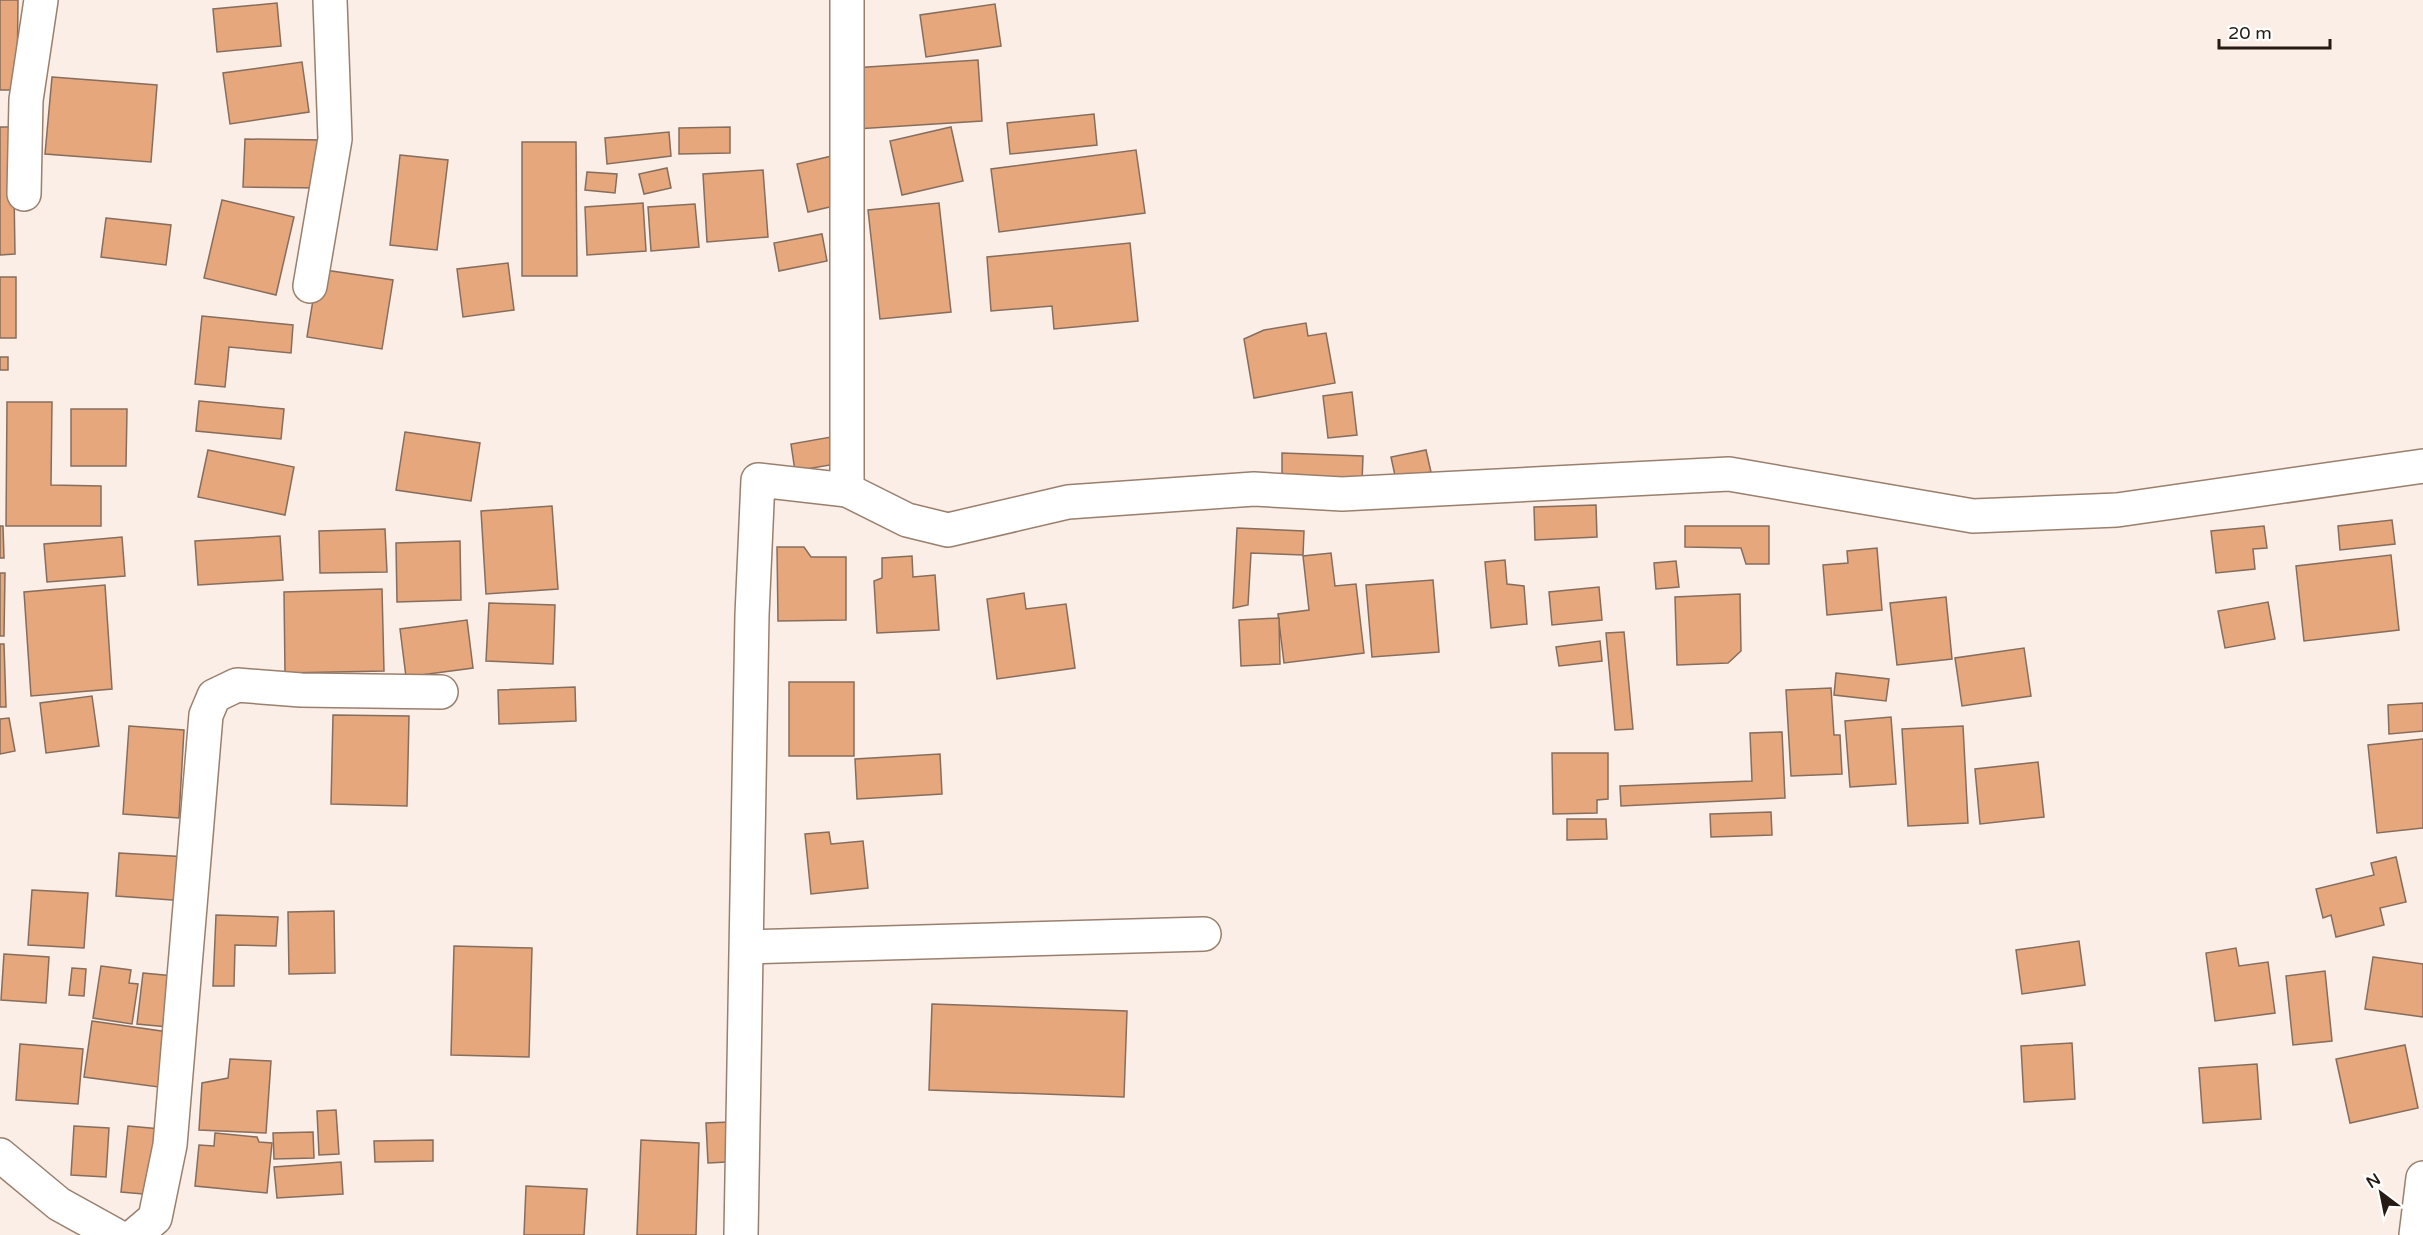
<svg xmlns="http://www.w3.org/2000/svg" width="2423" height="1235" viewBox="0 0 2423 1235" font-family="'Varela Round',sans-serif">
	<rect width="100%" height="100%" fill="#faeee7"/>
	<g fill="#e6a77c" stroke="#876d5c" stroke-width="1.5">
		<polygon points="0,0 18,0 17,90 0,90"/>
		<polygon points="277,3 281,46 217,52 213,9"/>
		<polygon points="995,4 1001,46 926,57 920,15"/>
		<polygon points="978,60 982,121 856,129 852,68"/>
		<polygon points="302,62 309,112 230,124 223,73"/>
		<polygon points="52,77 157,85 151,162 45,154"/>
		<polygon points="1094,114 1097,145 1010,154 1007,123"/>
		<polygon points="0,127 13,127 15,254 0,255"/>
		<polygon points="730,127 730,153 679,154 679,128"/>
		<polygon points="951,127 963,181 902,195 890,141"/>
		<polygon points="669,132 671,156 607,164 605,138"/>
		<polygon points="245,139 324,140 322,188 243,187"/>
		<polygon points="522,142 576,142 577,276 522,276"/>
		<polygon points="1136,150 1145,213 999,232 991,169"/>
		<polygon points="400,155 448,160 437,250 390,245"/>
		<polygon points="832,156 843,204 808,212 797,164"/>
		<polygon points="667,168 671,188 644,194 639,174"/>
		<polygon points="763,170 768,237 707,242 703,174"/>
		<polygon points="587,172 617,174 615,193 585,190"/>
		<polygon points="222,200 294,217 276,295 204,278"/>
		<polygon points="643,203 646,251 587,255 585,207"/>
		<polygon points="939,203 951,312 880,319 868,210"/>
		<polygon points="695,204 699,247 651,251 648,207"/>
		<polygon points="106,218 171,225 166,265 101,257"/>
		<polygon points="822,234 827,261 779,271 774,243"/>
		<polygon points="1130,243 1138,321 1054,329 1052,306 991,311 987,257"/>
		<polygon points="508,263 514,310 463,317 457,269"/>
		<polygon points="318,269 393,280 382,349 307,337"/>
		<rect x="0" y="277" width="16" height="61"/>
		<polygon points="202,316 293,325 291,353 229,347 225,387 195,384"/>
		<polygon points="1306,323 1308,336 1326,333 1335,383 1254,398 1244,339 1264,330"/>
		<rect x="0" y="357" width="8" height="13"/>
		<polygon points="1352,392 1357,435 1328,438 1323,396"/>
		<polygon points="199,401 284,409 281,439 196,431"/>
		<polygon points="7,402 52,402 51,485 101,486 101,526 6,526"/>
		<polygon points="71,409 127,409 126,466 71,466"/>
		<polygon points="405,432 480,443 471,501 396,490"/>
		<polygon points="831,437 836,464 795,471 791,444"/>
		<polygon points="208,450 294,467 285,515 198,497"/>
		<polygon points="1426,450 1431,472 1396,480 1391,457"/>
		<polygon points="1282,453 1363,456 1362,482 1282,479"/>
		<polygon points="1596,505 1597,537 1535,540 1534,507"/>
		<polygon points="552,506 558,589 486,594 481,511"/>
		<polygon points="2392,520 2395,544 2340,550 2338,526"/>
		<polygon points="0,526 3,526 4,558 0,558"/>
		<polygon points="1685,526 1769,526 1769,564 1746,564 1741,548 1685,547"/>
		<polygon points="2264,526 2267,548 2253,549 2255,569 2216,573 2211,531"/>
		<polygon points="1237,528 1304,531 1303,555 1251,553 1248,605 1233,608"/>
		<polygon points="385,529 387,572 320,573 319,531"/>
		<polygon points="280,536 283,580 198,585 195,541"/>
		<polygon points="122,537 125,576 47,582 44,544"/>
		<polygon points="460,541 461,600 397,602 396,543"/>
		<polygon points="777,547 804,547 811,557 846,557 846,620 778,621"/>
		<polygon points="1877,548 1882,610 1827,615 1823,565 1848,563 1847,551"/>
		<polygon points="1331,553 1335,586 1356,584 1364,653 1284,663 1278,614 1309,610 1303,556"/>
		<polygon points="2391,555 2399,630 2304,641 2296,566"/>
		<polygon points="912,556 913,577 935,575 939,630 877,633 874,581 882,578 882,558"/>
		<polygon points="1505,560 1507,584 1524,586 1527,624 1491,628 1485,562"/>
		<polygon points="1676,561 1679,587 1656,589 1654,563"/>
		<polygon points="0,573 5,573 4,636 0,636"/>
		<polygon points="1433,580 1439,652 1372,657 1366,585"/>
		<polygon points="105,585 112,689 31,696 24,592"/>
		<polygon points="1599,587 1602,620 1552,625 1549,592"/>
		<polygon points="382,589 384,671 285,673 284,592"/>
		<polygon points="1024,593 1026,609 1066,604 1075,668 997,679 987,599"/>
		<polygon points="1740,594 1741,651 1728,663 1677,665 1675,597"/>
		<polygon points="1946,597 1952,659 1897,665 1890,603"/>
		<polygon points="2268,602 2275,639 2225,648 2218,611"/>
		<polygon points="489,603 555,605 553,664 486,661"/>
		<polygon points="1279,618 1280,664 1241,666 1239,620"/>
		<polygon points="467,620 473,668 406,677 400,629"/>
		<polygon points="1624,632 1633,729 1615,730 1606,633"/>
		<polygon points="1600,641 1602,661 1559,666 1556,647"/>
		<polygon points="0,644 4,644 6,707 0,707"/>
		<polygon points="2024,648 2031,696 1962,706 1955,658"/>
		<polygon points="1836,673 1889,679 1886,701 1834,695"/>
		<rect x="789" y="682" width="65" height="74"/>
		<polygon points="575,687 576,721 499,724 498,690"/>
		<polygon points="1831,688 1834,735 1840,735 1842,774 1791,776 1786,690"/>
		<polygon points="92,696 99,746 46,753 40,703"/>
		<polygon points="2423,703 2423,731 2389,734 2388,705"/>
		<polygon points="333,715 409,716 407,806 331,804"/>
		<polygon points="1891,717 1896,784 1850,787 1845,721"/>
		<polygon points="9,718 15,751 0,754 0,719"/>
		<polygon points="129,726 184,730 179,818 123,814"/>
		<polygon points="1963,726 1968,823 1908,826 1902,729"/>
		<polygon points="1782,732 1785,798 1621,806 1620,786 1752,781 1750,733"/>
		<polygon points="2423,739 2423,828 2377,833 2368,745"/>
		<polygon points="1552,753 1608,753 1608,799 1597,800 1597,813 1553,814"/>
		<polygon points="940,754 942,794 857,799 855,759"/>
		<polygon points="2038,762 2044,817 1980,824 1975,769"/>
		<polygon points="1771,812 1772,835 1711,837 1710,814"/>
		<polygon points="1567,819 1606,819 1607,839 1567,840"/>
		<polygon points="829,832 831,844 863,841 868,888 811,894 805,834"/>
		<polygon points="119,853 189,857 186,901 116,896"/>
		<polygon points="2396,857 2406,902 2380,908 2384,925 2336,937 2331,915 2323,918 2316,889 2374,875 2371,863"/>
		<polygon points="32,890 88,893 84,948 28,945"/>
		<polygon points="334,911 335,973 289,974 288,912"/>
		<polygon points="216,915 278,917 276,946 235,945 234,986 213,986"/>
		<polygon points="2079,941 2085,985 2022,994 2016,950"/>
		<polygon points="454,946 532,948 529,1057 451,1055"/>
		<polygon points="2236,948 2239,966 2268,962 2275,1013 2215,1021 2206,953"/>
		<polygon points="4,954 49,957 46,1003 1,1000"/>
		<polygon points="2373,957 2423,964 2423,1017 2365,1009"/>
		<polygon points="101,966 131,970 129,983 138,984 132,1024 93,1018"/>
		<polygon points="72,968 86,969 84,996 69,995"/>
		<polygon points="2325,971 2332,1041 2293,1045 2286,976"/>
		<polygon points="143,973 174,976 168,1027 137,1024"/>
		<polygon points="932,1004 1127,1011 1124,1097 929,1090"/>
		<polygon points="92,1021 168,1032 166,1088 84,1077"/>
		<polygon points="2072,1043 2075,1099 2024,1102 2021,1046"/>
		<polygon points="20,1044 83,1049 78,1104 16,1100"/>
		<polygon points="2405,1045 2418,1108 2350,1123 2336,1059"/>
		<polygon points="230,1059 271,1061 266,1133 199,1130 202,1083 228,1078"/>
		<polygon points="2257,1064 2261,1119 2203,1123 2199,1068"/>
		<polygon points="336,1110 339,1154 319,1155 317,1111"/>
		<polygon points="730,1122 746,1161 708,1163 706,1123"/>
		<polygon points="74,1126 109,1128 106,1177 71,1175"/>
		<polygon points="128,1126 172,1130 166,1196 121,1192"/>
		<polygon points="313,1132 314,1158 274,1159 273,1133"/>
		<polygon points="215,1133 257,1137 259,1142 272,1143 267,1193 195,1186 199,1145 214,1146"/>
		<polygon points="433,1140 433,1161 375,1162 374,1141"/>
		<polygon points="641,1140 699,1143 696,1235 637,1235"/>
		<polygon points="341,1162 343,1194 277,1198 274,1167"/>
		<polygon points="526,1186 587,1189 584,1235 524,1235"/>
	</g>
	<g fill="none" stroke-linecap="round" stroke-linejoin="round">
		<g stroke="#9a7f6d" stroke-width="36">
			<g id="street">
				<polyline points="847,0 847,490"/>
				<polyline points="24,194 26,100 41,0"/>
				<polyline points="310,286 335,139 330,0"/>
				<polyline points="748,947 1204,934"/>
				<polyline points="0,1155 59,1204 115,1235"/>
				<polyline points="135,1235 155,1218 170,1145 206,715 214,696 237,685 301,690 441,692"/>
				<polyline points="741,1235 752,615 758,480 847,490 907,520 948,530 1068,502 1254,489 1342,494 1729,474 1973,516 2117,510 2423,466"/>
				<polyline points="2416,1235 2423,1178"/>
			</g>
		</g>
		<use href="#street" stroke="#fff" stroke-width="33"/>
	</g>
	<g transform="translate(2381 1193) rotate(328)" stroke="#ffffff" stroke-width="4.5" paint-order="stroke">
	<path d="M0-4.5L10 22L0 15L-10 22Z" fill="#251b14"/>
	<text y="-9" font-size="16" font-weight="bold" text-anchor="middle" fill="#251b14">N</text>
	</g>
	<path d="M2219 39v9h111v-9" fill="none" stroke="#251b14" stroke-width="3"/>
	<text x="2228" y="39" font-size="18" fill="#251b14" stroke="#ffffff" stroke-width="4.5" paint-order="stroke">20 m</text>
</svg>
